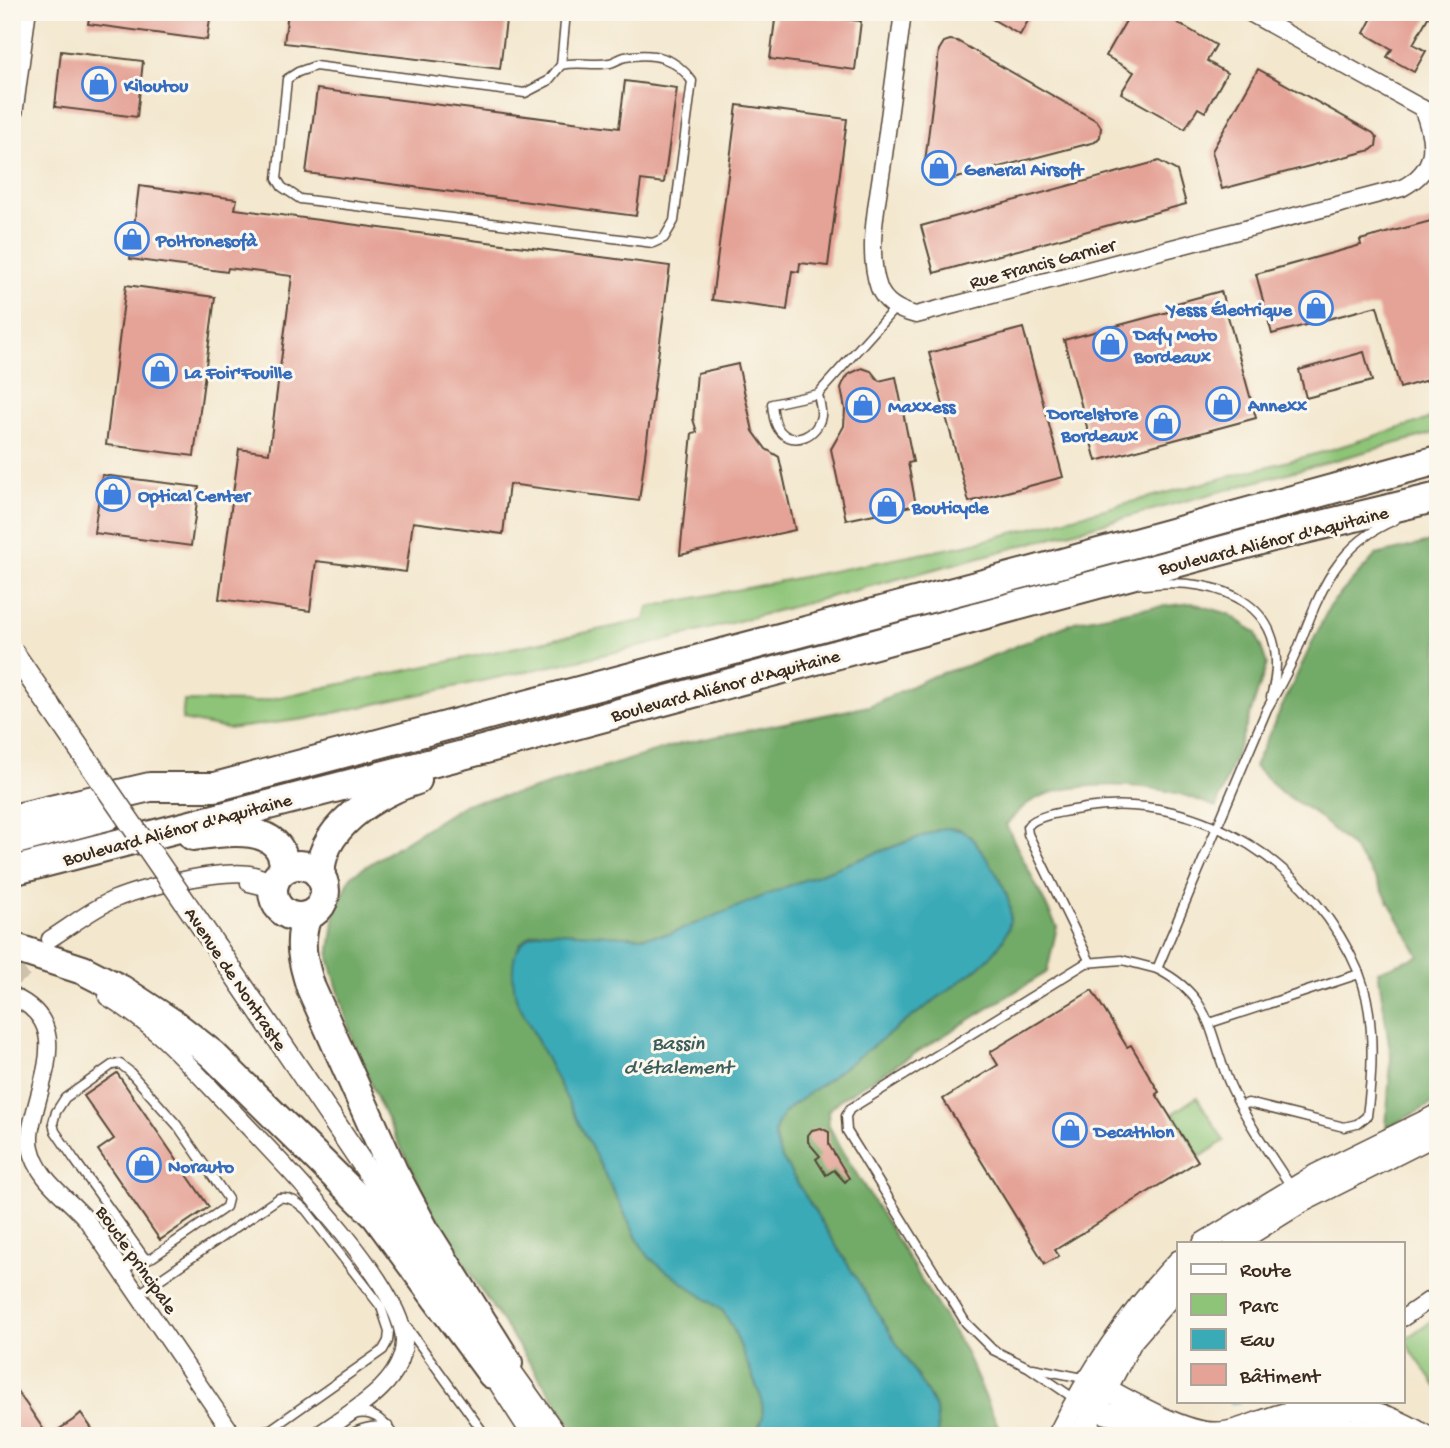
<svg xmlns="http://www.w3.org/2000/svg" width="1450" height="1448" viewBox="0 0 1450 1448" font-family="'Gochi Hand',sans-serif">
	<rect width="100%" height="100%" fill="#fbf7ec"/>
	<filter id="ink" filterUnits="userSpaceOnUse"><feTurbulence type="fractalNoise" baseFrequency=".0143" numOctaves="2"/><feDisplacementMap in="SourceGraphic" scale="14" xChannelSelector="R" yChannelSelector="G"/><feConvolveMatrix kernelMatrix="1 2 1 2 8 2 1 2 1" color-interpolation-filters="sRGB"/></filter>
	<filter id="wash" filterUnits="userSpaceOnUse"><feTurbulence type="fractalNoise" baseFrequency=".00686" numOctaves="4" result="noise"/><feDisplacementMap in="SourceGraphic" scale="28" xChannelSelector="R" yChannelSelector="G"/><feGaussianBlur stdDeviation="1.57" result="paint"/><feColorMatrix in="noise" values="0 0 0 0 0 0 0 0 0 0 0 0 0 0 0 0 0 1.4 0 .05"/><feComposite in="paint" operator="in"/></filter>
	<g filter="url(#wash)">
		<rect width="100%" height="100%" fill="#f3e7ce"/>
		<g fill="#8dc477" stroke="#64774a" stroke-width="2">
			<polygon points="1438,416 1438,432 969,560 648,645 306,719 228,729 182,720 184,701 256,702 645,620 648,607 966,545 1323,452"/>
			<polygon points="1197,1097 1224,1141 1200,1157 1173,1113"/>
			<polygon points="1438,1316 1438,1389 1404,1340"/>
		</g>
		<g fill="#72aa68" stroke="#566a43" stroke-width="2">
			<polygon points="1438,540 1438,1101 1386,1128 1391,1057 1378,971 1419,956 1376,879 1351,846 1314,813 1281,792 1254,766 1330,605 1376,555"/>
			<path d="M 1192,603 L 1229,614 L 1256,633 L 1267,664 L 1246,727 L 1216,807 C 1204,803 1192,797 1180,794 C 1138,783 1068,780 1030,802 C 1021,807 1013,818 1006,825 L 1057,927 L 1047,972 L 841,1099 L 828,1111 L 829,1126 L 840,1147 L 965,1351 L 999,1428 L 996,1436 L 937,1436 L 936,1409 L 929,1396 L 780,1155 C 772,1135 773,1124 789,1108 L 978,968 C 993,955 1001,945 1009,927 L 960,829 L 943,828 L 796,883 L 670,934 L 640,937 L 544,931 L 532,934 L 520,944 L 516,998 L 639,1242 L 649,1257 L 661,1267 L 723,1311 L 733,1328 L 762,1400 L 763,1417 L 755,1436 L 579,1436 L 478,1286 L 434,1214 L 379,1103 L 352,1039 L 329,958 L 335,913 L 351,876 L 465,804 L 528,791 L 680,744 L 869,706 L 933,676 L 975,663 L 1077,621 L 1139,609 Z"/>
		</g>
		<path fill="#3aaab7" stroke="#3a6a6a" stroke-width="2" d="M 944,828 C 969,829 971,836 985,856 C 1016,901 1024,929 978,968 L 789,1108 C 773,1124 772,1135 780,1155 L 929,1396 L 936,1409 L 938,1434 L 937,1436 L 755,1436 L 763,1417 L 762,1400 L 733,1328 L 723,1311 L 661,1267 L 649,1257 L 639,1242 L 516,998 C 510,967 509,940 544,931 L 640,937 L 670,934 L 796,883 Z"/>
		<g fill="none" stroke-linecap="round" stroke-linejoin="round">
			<polyline stroke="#3aaab7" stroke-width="4.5" points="1232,1402 1239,1401"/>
		</g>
		<g id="blocks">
			<g fill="#e5a397">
				<polygon points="90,12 211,12 207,40 88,24"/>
				<polygon points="288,12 507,12 500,69 284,43"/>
				<polygon points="776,12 861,21 855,70 770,59"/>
				<polygon points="980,12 1033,12 1020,35"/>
				<polygon points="1131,12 1159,12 1216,45 1207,61 1227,73 1205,112 1198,108 1185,129 1121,93 1134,72 1106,56"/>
				<polygon points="1375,12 1431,12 1413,44 1426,51 1414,72 1387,57 1392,49 1364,33"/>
				<polygon points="950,40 957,41 1097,121 1101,127 1100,137 1095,142 938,183 928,181 924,170 939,50 944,42"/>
				<polygon points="61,51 143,61 137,117 55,107"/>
				<polygon points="1258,69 1373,133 1377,138 1376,146 1371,150 1222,189 1212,151"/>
				<polygon points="625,81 677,88 664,183 641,180 636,216 306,173 317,89 619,128"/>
				<polygon points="737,105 847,119 828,266 800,263 799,272 792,271 787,310 712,300"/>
				<polygon points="1159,161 1177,171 1186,204 934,273 921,226"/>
				<polygon points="139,186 237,199 235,209 670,266 639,501 509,484 503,534 413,522 406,572 316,561 310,611 219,599 239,449 269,453 292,276 228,268 227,272 130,259"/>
				<polygon points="1438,219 1438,377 1400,388 1377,306 1272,334 1256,274 1361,245 1360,240"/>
				<polygon points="126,285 215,297 194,456 106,445"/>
				<polygon points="1221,291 1256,418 1096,461 1064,340 1168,312 1166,306"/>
				<polygon points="1023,328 1063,477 969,502 929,353"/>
				<polygon points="1364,352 1372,381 1306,398 1299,370"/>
				<polygon points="738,364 753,431 766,449 779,457 795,530 680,555 692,433 697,432 693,419 697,373"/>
				<polygon points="862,368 871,371 879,381 896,377 913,462 908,463 916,505 846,520 831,449 844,426 845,409 841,388 843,383 849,374"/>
				<polygon points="102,475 199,487 191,546 94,533"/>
				<polygon points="1092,990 1127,1047 1131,1045 1159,1092 1156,1094 1198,1161 1055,1250 1059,1256 1045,1264 943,1099 998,1065 990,1052"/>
				<polygon points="117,1073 209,1207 160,1240 98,1150 114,1139 84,1096"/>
				<polygon points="821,1128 829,1132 829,1145 849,1178 845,1182 834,1170 826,1175 816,1159 820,1156 808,1142 808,1135 812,1130"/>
				<polygon points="12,1384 27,1405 48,1436 12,1436"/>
				<polygon points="81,1413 97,1436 49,1436 73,1420"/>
			</g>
		</g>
	</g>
	<g filter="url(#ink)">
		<use href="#blocks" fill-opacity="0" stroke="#574638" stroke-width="2"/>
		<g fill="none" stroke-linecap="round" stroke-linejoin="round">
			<polyline stroke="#cec1ab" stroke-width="16" stroke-dasharray="16 8" stroke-linecap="butt" points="12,979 62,945"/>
			<g stroke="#574638" stroke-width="11">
				<g id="lane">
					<path d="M 561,65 C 577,61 594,66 610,63 C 615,62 620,58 625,57 C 654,52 675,57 692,81 L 674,221 L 664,238 L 653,243 L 300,199 L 282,187 L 277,179 L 287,79 L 298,72 L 315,66 L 525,93 L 548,81 L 561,65 L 566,12"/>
					<path d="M 818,394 C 819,401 822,409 821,416 C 818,435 794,447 780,431 C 774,424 773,413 772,404 L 818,394 L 895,308"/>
					<path d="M 1144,585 C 1222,575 1296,606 1271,697"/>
					<path d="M 1090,962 L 1028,834 L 1027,827 C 1035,814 1071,811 1086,808 C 1201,790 1316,869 1359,973 C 1376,1016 1373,1071 1367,1116 L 1357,1124 L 1344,1127 L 1248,1103 L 1241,1106"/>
					<path d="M 1157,969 C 1215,998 1208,1036 1231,1087 C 1247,1122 1271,1156 1292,1188"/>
					<polyline points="1210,1023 1359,974"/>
					<polyline points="12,1137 15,1141 30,1144"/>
					<polyline points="99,1238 119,1225"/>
					<polyline points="138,1261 153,1284"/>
					<polyline points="121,1272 144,1257 74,1159 55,1131 53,1123 56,1112 65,1098 112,1065 120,1064 129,1071 177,1125 228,1199 226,1207 153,1257 148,1259 144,1257"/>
					<path d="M 137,1295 L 279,1198 C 290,1196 298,1203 306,1210 L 381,1307 L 389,1331 L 388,1341 L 383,1350 L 271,1429 L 245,1434"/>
					<polyline points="404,1323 486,1436"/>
					<polyline points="1033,1368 1088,1379"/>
					<path d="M 1075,1399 L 1028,1367 L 993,1350 L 966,1323 L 847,1131 L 846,1116 L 850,1109 L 1086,963 L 1122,960 L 1157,969 L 1267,709 C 1279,688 1290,668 1299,646 C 1320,591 1337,544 1395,520"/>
					<path d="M 354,1415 C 373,1409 385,1422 394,1436"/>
					<path d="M 348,1436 C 361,1427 373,1426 388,1426"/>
				</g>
			</g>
			<g stroke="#574638" stroke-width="19">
				<g id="street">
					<path d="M 903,12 C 897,60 890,108 884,155 C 879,195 865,250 879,288 C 885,304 900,311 916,315 L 1402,188 C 1438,169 1436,143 1422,108"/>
					<polyline points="1248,12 1438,117"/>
					<polyline points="249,883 265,887 273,897"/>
					<path d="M 50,939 C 71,926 93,908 115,899 C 144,887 218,870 249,874 C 257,875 265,880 274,881"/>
					<path d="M 12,996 C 67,1020 46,1066 35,1111 C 32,1123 28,1136 31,1148 C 38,1180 66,1196 86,1219 L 234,1436"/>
					<path d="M 107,997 C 126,1008 145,1023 162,1038 C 187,1061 209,1086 232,1110 C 273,1153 405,1286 404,1342 C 403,1386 348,1413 317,1436"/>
					<polyline points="1403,1318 1438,1294"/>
				</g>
			</g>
			<g stroke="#574638" stroke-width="24">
				<g id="secondary">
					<polyline points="12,111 25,12"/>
					<polyline points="216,947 433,1268"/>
					<polyline points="1204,1243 1316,1175 1438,1115"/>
					<polyline points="1235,1243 1301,1202 1438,1133"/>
					<polyline points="497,1352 557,1436"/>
					<polyline points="486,1362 534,1436"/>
					<path d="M 1088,1379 C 1120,1396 1181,1434 1216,1433 C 1237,1433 1257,1422 1277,1416 C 1332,1399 1377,1406 1425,1436"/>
					<polyline points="1084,1404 1095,1410 1129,1419 1163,1436"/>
					<path d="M 1058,1436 C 1090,1372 1129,1313 1179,1261"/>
					<polyline points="1081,1436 1132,1340 1179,1286"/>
					<path d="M 1272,1436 C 1310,1425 1344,1423 1381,1436"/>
				</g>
			</g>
			<g stroke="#574638" stroke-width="32">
				<g id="highway">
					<polyline points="12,819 150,787 215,787 1033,571 1438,460"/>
					<path d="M 193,836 C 225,831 285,822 284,869"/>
					<polyline points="12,841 107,816"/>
					<circle cx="299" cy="891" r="26"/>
					<polyline points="12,871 482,750 1272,537 1438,497"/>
					<path d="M 321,878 C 316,829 377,792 417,780"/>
					<path d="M 307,916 C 297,942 303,963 311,988 L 393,1171 L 425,1231 L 508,1363"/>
					<polyline points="12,947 83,970 122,990 175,1025 212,1054 376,1216 492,1374"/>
				</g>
			</g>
			<use href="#lane" stroke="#fff" stroke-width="8"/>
			<use href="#street" stroke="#fff" stroke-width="16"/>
			<use href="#secondary" stroke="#fff" stroke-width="21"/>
			<use href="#highway" stroke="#fff" stroke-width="28"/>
			<g stroke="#574638" stroke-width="24" stroke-linecap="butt">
				<polyline id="secondary-bridge" points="12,651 216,947"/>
			</g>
			<use href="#secondary-bridge" stroke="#fff" stroke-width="21"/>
		</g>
	</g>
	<defs>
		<g id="shop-ring" transform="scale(1.75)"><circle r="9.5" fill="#fbf7ec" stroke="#3f7fe0" stroke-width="1.5"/><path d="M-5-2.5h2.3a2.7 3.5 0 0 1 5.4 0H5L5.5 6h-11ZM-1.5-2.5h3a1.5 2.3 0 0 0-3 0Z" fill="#3f7fe0"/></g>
	</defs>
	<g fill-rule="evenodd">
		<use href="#shop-ring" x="99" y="84"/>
		<use href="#shop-ring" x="939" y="168"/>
		<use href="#shop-ring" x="132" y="239"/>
		<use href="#shop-ring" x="1316" y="308"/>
		<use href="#shop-ring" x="1110" y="344"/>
		<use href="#shop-ring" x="160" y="371"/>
		<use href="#shop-ring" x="1223" y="404"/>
		<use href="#shop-ring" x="863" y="405"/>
		<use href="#shop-ring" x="1163" y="423"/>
		<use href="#shop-ring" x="113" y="494"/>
		<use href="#shop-ring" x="887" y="506"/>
		<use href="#shop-ring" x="1070" y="1130"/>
		<use href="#shop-ring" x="144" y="1165"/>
	</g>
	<g text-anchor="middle" stroke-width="6" stroke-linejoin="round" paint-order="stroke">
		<g font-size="19" font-weight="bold" fill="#366cbe" stroke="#fbf7ec" text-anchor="start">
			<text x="124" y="91">Kiloutou</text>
			<text x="964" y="175">General Airsoft</text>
			<text x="156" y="246">Poltronesofà</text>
			<text x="1292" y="315" text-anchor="end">Yesss Électrique</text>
			<text x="1134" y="340">Dafy Moto<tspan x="1134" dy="22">Bordeaux</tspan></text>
			<text x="184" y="378">La Foir'Fouille</text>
			<text x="1248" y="411">Annexx</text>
			<text x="888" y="412">Maxxess</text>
			<text x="1138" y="419" text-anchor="end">Dorcelstore<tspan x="1138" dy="22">Bordeaux</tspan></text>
			<text x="138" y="501">Optical Center</text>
			<text x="912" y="513">Bouticycle</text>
			<text x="1094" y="1137">Decathlon</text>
			<text x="168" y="1172">Norauto</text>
		</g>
		<g font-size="19" fill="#3b2a1e" stroke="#fbf7ec">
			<text transform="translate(1042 262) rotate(-15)" y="7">Rue Francis Garnier</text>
			<text transform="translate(1273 539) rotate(-14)" y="7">Boulevard Aliénor d'Aquitaine</text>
			<text transform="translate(725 684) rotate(-15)" y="7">Boulevard Aliénor d'Aquitaine</text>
			<text transform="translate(177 828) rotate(-15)" y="7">Boulevard Aliénor d'Aquitaine</text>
			<text transform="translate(237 978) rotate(56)" y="7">Avenue de Nontraste</text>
			<text transform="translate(138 1259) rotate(55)" y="7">Boucle principale</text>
		</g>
		<g font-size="21" font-style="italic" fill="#3b5d5b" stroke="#fbf7ec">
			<text x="678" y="1049">Bassin<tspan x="678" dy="24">d'étalement</tspan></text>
		</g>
	</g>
	<rect width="1450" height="1448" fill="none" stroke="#fbf7ec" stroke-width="42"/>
	<rect x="1177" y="1242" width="228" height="161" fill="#fbf7ec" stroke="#aea59a" stroke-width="2"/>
	<rect x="1191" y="1264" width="35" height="10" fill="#ffffff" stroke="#aea59a" stroke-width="2"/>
	<text x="1240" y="1276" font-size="21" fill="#3b2a1e">Route</text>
	<rect x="1191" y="1294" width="35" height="21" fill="#8dc477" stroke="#aea59a" stroke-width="2"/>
	<text x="1240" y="1312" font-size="21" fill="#3b2a1e">Parc</text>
	<rect x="1191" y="1329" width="35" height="21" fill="#3aaab7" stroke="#aea59a" stroke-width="2"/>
	<text x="1240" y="1346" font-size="21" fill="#3b2a1e">Eau</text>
	<rect x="1191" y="1364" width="35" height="21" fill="#e5a397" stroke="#aea59a" stroke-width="2"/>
	<text x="1240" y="1382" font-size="21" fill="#3b2a1e">Bâtiment</text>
</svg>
